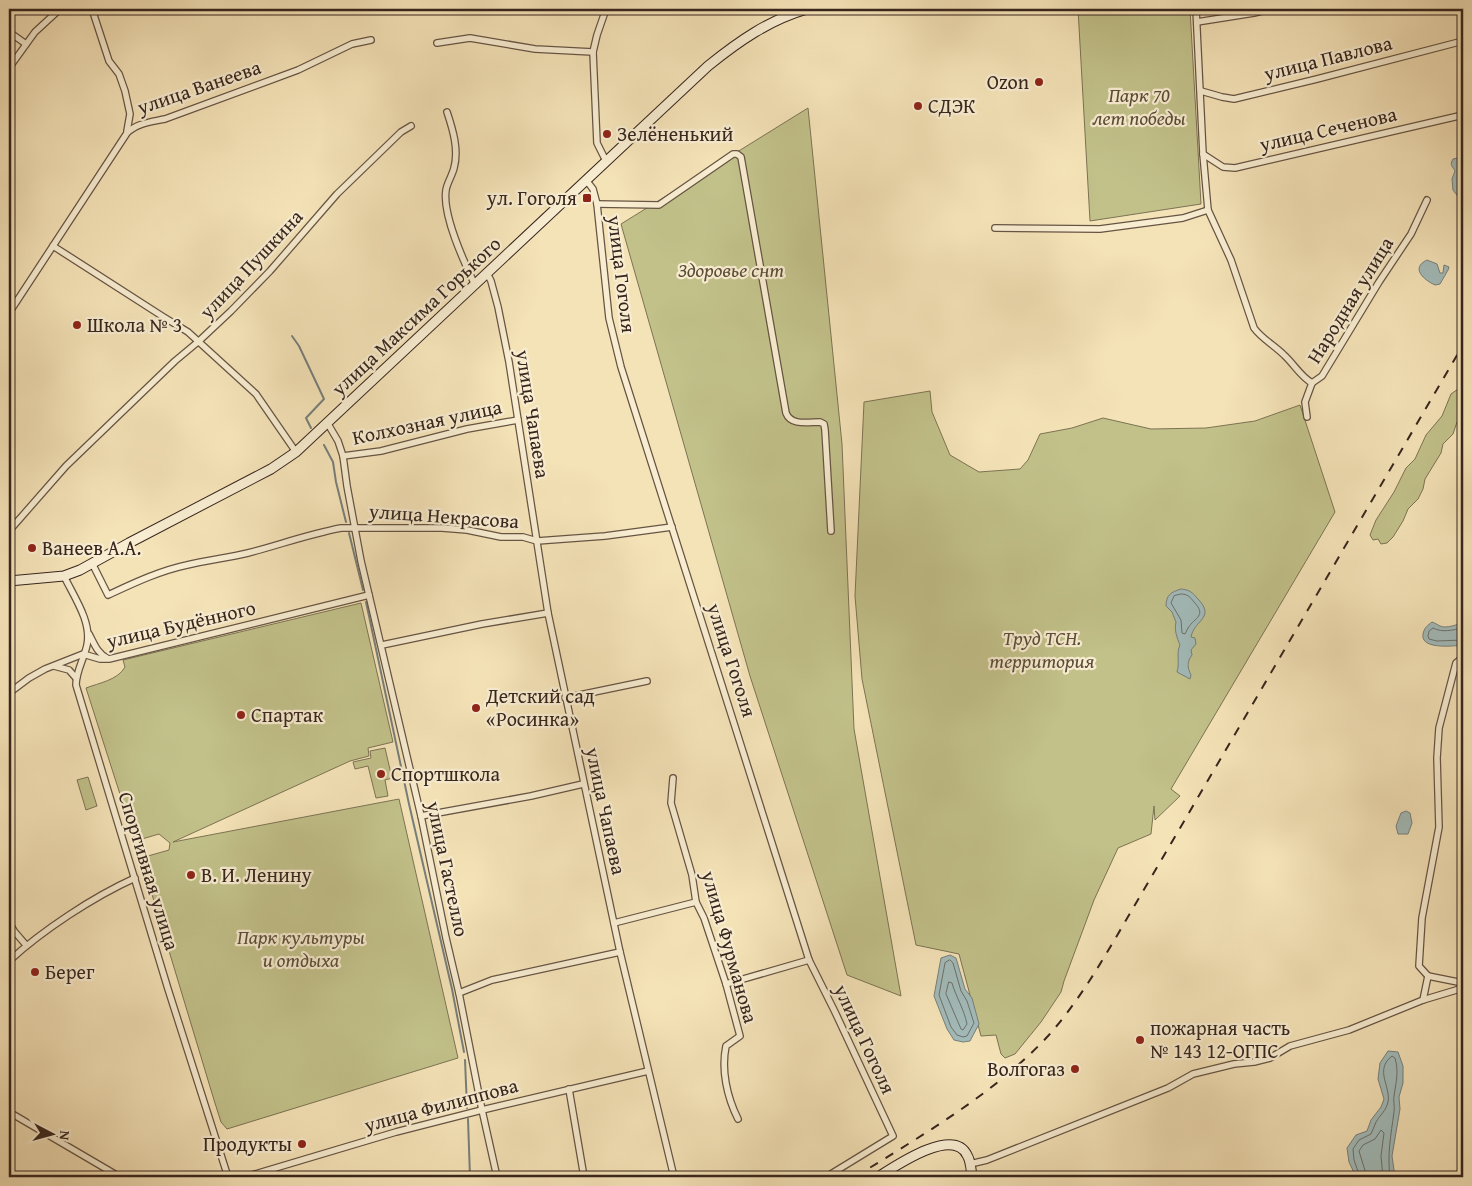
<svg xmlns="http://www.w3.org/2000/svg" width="1472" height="1186" viewBox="0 0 1472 1186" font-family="'Gentium Book Plus',serif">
	<rect width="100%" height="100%" fill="#f5e3b8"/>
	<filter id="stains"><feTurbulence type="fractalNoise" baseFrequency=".004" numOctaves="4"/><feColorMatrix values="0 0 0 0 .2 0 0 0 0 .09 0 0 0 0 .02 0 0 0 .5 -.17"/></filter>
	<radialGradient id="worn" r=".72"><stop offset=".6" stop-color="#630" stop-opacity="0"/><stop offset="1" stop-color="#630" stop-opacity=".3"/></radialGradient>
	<g fill="#c2c18a" stroke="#7c7354">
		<polygon points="1078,9 1190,9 1201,204 1090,221"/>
		<polygon points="808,108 842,444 854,729 901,996 847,975 750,676 621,224"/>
		<polygon points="1463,374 1463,418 1457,422 1453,434 1443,444 1441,453 1425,479 1423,489 1418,499 1408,509 1403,521 1393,537 1387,543 1381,544 1378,539 1373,540 1370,535 1376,520 1394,492 1406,468 1415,459 1426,435 1442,416 1451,394 1458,389 1462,383"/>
		<polygon points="930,391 932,412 950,455 979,472 1020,469 1028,460 1040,434 1072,428 1103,418 1151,429 1206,428 1255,421 1300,405 1335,512 1171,789 1180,796 1155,820 1154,806 1151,834 1118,848 1094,900 1064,981 1061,992 1041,1022 1015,1054 1005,1058 1001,1054 996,1035 981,1036 959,954 916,945 862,679 855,596 864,402"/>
		<path d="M 361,603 L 393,742 L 368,748 L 369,756 L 350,761 L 173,842 L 399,799 L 458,1058 L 227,1129 L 221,1122 L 214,1100 L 141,858 L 169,850 L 170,843 L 159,834 L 135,841 L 86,688 C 99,683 118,680 125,667 L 123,660 Z"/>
		<polygon points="385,748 392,778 385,780 388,796 376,798 368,766 355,769 353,762 371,758 370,751"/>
		<polygon points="88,777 97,806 86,810 77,780"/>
	</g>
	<g fill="#a2bbba" stroke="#777f7b">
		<path d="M 1463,157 L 1463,203 L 1453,190 L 1452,179 L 1455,171 C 1453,166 1449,166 1453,159 Z"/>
		<path d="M 1427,260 L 1437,264 L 1440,273 L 1443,273 L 1444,265 L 1449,267 L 1448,270 L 1440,284 L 1435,285 C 1424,280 1410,268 1427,260 Z"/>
		<path d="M 1181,589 C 1190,590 1192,592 1198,599 C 1216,618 1194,620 1191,637 L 1195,638 L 1196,644 L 1191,650 L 1192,655 C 1187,662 1187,667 1191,675 L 1190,679 L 1177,672 C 1180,663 1176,653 1180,645 C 1177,638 1174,630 1176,622 L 1172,612 L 1166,606 C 1166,595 1171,592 1181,589 Z"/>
		<path d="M 1432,622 C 1435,623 1438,625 1440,626 C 1446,629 1458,624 1463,623 L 1463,645 C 1454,646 1420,650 1423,634 C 1424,628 1428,625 1432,622 Z"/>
		<polygon points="1406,811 1410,813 1412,823 1408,834 1398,834 1396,826 1401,813"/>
		<polygon points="950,955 956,958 965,989 972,998 979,1024 970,1041 963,1042 954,1040 947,1029 934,996 941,958"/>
		<polygon points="1388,1051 1398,1052 1403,1066 1403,1083 1399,1097 1400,1109 1392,1156 1395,1177 1356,1177 1349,1162 1347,1148 1356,1135 1367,1131 1371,1120 1381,1107 1384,1099 1378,1079 1380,1063"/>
	</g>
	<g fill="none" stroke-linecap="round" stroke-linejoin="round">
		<g stroke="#6c706c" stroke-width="1">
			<path d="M 1181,594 C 1188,594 1190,597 1194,602 C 1207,616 1195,617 1188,628 C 1187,630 1186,632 1185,634 L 1182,633 L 1181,620 L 1171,603 L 1174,596 Z"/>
			<path d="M 1463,628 C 1452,630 1443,633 1433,628 L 1429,631 L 1428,636 L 1429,639 L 1437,641 L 1463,640"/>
			<polygon points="950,960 953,963 961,991 967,1001 974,1023 967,1036 963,1037 957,1035 951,1027 939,995 945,963"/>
			<path d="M 949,982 L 952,983 C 956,997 964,1009 967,1024 L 963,1030 L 961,1029 L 946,994 Z"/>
			<path d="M 1360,1177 L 1354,1160 L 1353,1149 L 1359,1140 L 1371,1134 C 1373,1130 1374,1126 1376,1122 C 1380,1115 1386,1111 1388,1102 C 1391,1086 1374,1070 1392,1056 L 1395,1058 C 1399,1072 1396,1082 1394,1096 C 1393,1101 1395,1106 1394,1112 C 1391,1135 1387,1153 1390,1177"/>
			<polyline points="1367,1177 1359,1151 1363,1145 1375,1139 1381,1130 1384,1133 1381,1156 1383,1177"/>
		</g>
		<g stroke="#777f7b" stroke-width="2">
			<polyline points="292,336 299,346 324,399 306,418 311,428"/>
			<polyline points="324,445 333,462 336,482 346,522"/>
			<polyline points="349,533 363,590"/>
			<polyline points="366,602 409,804 452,989 464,1052"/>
			<polyline points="465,1060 467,1108"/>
			<polyline points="468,1119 470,1177"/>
		</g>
		<g stroke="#665444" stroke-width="8">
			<g id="street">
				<polyline points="92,9 109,61 119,74 125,91 130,114 127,131"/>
				<path d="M 1196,9 L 1203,154 L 1208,210 L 1231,260 L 1254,328 C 1262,339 1274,345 1284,355 C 1294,364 1300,376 1312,383"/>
				<polyline points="1197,22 1254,13 1270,9"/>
				<polyline points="9,32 26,44"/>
				<polyline points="437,43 470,38 535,49 593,52"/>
				<polyline points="9,68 35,32 60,9"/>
				<polyline points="1201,91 1222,97 1234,99 1317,79 1463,41"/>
				<path d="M 447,112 C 453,130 459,150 454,168 C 452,176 447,183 446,190 C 442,215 464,262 475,285"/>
				<polyline points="1203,154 1223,167 1235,168 1463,115"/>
				<polyline points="606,161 597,143 593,52 597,35 606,9"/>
				<polyline points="586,180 593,189 597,204 609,318 621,367 809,960 835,1012 893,1136 826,1177"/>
				<path d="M 597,204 L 659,205 L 733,154 L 737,154 L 741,157 L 786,413 C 791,426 808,422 820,422 L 824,424 L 825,430 L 831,531"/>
				<polyline points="995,228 1100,229 1183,218 1208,210"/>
				<polyline points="53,246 162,316 188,332 256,394 296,452"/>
				<polyline points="487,273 491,281 498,307 509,362 548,613 620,952 674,1177"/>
				<path d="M 9,313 L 127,133 C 137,123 151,122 165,119 L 298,70 L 352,44 L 371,40"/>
				<polyline points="1307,417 1305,402 1312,383 1322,376 1379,282 1411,234 1427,200"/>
				<polyline points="328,424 338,441 343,456 347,486 361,561 421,816 446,938 459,993 482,1110 497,1177"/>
				<polyline points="343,456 381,451 467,429 518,420"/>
				<polyline points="9,531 66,466 175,361 199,341 231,311 270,271 337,194 401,132 411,126"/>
				<path d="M 92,563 L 108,595 C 134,583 159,571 187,565 C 207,560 228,558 248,553 C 279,545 309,534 341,528 L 442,528 L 467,530 L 501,537 L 523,537 L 537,541 L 605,536 L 672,527"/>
				<path d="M 64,576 C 74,597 92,622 87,645 C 84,659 76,671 76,685 L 168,989 L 228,1177"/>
				<path d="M 89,634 C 94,643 97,653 107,658"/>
				<polyline points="382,645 482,624 548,613"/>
				<polyline points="54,666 69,670 76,678"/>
				<polyline points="9,693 29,678 45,669 83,654 100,659 109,659 369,595"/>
				<polyline points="565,698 647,681"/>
				<path d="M 673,778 L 671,803 L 692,875 L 696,902 L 704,918 L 726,984 L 740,1036 L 726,1046 C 721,1070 727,1097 738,1119"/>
				<polyline points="421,816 531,796 583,784"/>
				<polyline points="9,922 14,931 26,945"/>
				<polyline points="614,923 696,902"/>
				<path d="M 9,961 C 43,930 93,897 135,878"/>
				<polyline points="1428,976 1419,966 1422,918 1439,827 1437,758 1439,728 1456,663 1463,657"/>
				<polyline points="1428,976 1463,983"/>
				<polyline points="726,984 809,960"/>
				<polyline points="459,993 492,980 620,952"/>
				<polyline points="1423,1000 1428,976"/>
				<polyline points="569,1089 584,1177"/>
				<polyline points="9,1112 120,1177"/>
				<polyline points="970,1164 987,1160 1168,1088 1193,1074 1234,1064 1254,1062 1270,1058 1290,1046 1349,1030 1423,1000 1463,988"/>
				<polyline points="245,1177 396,1132 482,1110 648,1071"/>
			</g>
		</g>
		<g stroke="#37251d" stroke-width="11">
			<g id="secondary">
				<path d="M 9,581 L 64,576 L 80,570 L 129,543 L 271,469 L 296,452 L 708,66 C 739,41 769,20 807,9"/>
				<path d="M 878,1177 C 894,1167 953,1126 967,1155 C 971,1161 971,1170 972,1177"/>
			</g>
		</g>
		<use href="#street" stroke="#f8edd1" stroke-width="5.5"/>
		<use href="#secondary" stroke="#f8edd1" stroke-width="9"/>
		<path stroke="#37251d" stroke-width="2" stroke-dasharray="9 9" stroke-linecap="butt" d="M 855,1177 C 922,1135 993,1095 1048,1036 C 1074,1007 1095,973 1115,939 L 1463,345"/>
	</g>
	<g fill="#8f2418" stroke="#f8edd1" stroke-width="2">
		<circle cx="1039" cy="82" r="5"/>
		<circle cx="918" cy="106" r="5"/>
		<circle cx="607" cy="134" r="5"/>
		<rect x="582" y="193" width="10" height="10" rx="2.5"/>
		<circle cx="77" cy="325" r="5"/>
		<circle cx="32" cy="548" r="5"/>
		<circle cx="476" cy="708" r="5"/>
		<circle cx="241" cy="715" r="5"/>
		<circle cx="381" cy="774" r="5"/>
		<circle cx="191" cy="875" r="5"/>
		<circle cx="35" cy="972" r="5"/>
		<circle cx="1140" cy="1040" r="5"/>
		<circle cx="1075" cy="1069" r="5"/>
		<circle cx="302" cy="1144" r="5"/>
	</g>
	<g text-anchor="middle" stroke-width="4.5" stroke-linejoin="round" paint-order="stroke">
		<g font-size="20" fill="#37251d" stroke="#f8edd1">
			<text transform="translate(1328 58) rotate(-14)" y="7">улица Павлова</text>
			<text transform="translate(199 87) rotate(-19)" y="7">улица Ванеева</text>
			<text transform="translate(1328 129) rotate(-13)" y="7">улица Сеченова</text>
			<text transform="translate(251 264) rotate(-47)" y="7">улица Пушкина</text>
			<text transform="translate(622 274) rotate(83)" y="7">улица Гоголя</text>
			<text transform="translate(1350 300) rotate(-58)" y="7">Народная улица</text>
			<text transform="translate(416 316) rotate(-43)" y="7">улица Максима Горького</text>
			<text transform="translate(533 414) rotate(81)" y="7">улица Чапаева</text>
			<text transform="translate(427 422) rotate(-12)" y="7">Колхозная улица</text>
			<text transform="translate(444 516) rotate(4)" y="7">улица Некрасова</text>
			<text transform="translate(181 624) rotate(-13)" y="7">улица Будённого</text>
			<text transform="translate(732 660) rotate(72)" y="7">улица Гоголя</text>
			<text transform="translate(606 811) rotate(78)" y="7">улица Чапаева</text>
			<text transform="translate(448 869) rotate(78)" y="7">улица Гастелло</text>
			<text transform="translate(149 871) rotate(73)" y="7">Спортивная улица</text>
			<text transform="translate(730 947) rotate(74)" y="7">улица Фурманова</text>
			<text transform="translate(865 1039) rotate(65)" y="7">улица Гоголя</text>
			<text transform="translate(441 1105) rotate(-15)" y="7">улица Филиппова</text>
		</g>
		<g font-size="20" fill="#37251d" stroke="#f8edd1" text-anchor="start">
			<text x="1029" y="89" text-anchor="end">Ozon</text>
			<text x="928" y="113">СДЭК</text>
			<text x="617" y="141">Зелёненький</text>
			<text x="577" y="205" text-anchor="end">ул. Гоголя</text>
			<text x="87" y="332">Школа № 3</text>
			<text x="42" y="555">Ванеев А.А.</text>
			<text x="486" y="703">Детский сад<tspan x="486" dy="23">«Росинка»</tspan></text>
			<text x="251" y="722">Спартак</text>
			<text x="391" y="781">Спортшкола</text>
			<text x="201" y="882">В. И. Ленину</text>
			<text x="45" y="979">Берег</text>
			<text x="1150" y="1035">пожарная часть<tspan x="1150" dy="23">№ 143 12-ОГПС</tspan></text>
			<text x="1065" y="1076" text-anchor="end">Волгогаз</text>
			<text x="292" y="1151" text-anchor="end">Продукты</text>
		</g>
		<g font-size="20" font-style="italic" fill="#5a4c38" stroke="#f8edd1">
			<text x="1139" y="102">Парк 70<tspan x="1139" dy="23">лет победы</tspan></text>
			<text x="731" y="277">Здоровье снт</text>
			<text x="1042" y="645">Труд ТСН.<tspan x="1042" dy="23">территория</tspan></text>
			<text x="301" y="944">Парк культуры<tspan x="301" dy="23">и отдыха</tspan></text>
		</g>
	</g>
	<rect width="1472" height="1186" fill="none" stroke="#f5e3b8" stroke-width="30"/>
	<rect x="10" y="10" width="1452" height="1166" fill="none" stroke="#37251d" stroke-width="2.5"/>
	<rect x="15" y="15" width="1442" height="1156" fill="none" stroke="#37251d"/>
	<g transform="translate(52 1134) rotate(96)" stroke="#f8edd1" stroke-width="4" paint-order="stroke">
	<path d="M0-4L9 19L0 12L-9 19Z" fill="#37251d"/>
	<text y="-8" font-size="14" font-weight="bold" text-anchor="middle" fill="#37251d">N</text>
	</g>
	<rect width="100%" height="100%" filter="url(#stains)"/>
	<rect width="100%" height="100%" fill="url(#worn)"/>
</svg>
